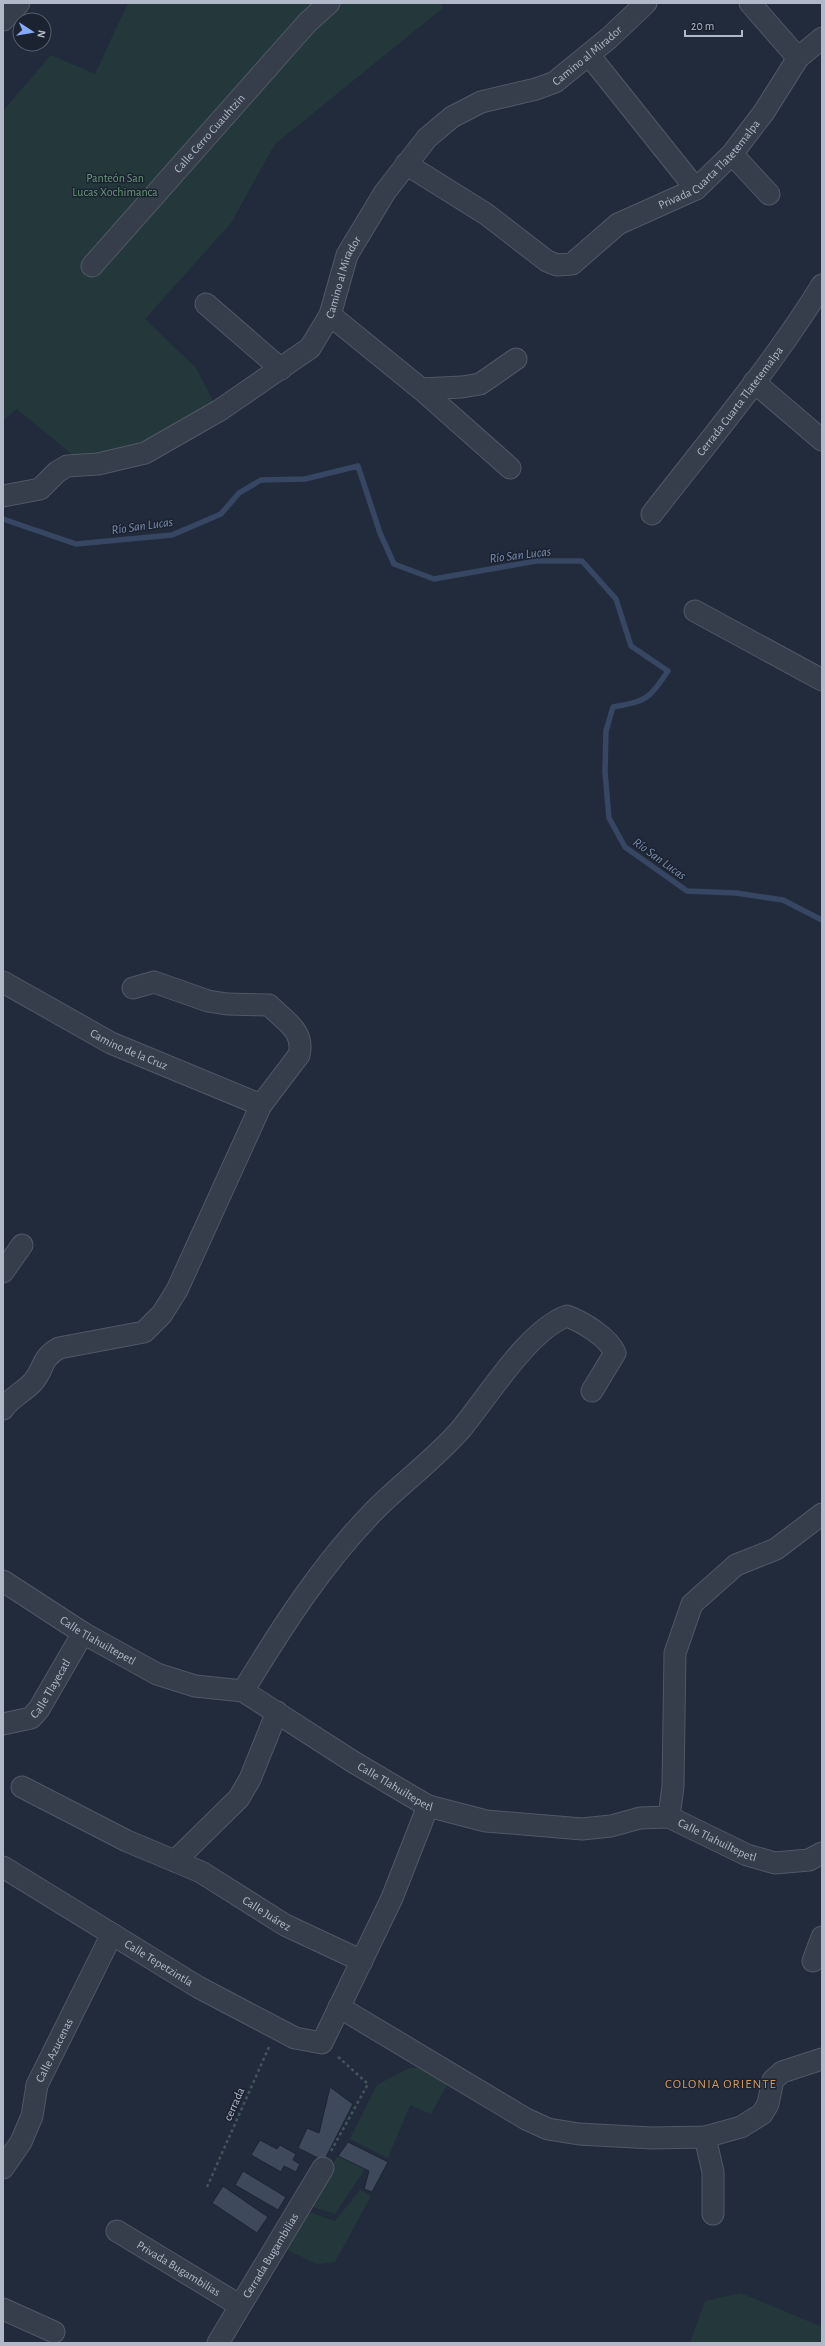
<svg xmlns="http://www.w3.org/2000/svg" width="825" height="2346" viewBox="0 0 825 2346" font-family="'Alegreya Sans',sans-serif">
	<rect width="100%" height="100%" fill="#222b3b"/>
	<g fill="#24383c">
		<polygon points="128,3 441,3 443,8 275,144 231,223 145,319 196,368 214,403 143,445 74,456 17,409 3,420 3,111 51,55 95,74"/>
		<polygon points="434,2067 451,2078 431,2114 410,2105 388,2158 350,2139 377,2085 409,2068"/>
		<polygon points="338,2156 365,2169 335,2214 307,2205"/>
		<polygon points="360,2190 371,2196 335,2262 317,2264 281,2247 303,2210 335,2221"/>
		<polygon points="741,2293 822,2327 822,2343 690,2343 705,2301"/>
	</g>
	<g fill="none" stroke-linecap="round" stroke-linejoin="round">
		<path stroke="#364663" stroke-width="5.5" d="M 3,519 L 76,544 L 172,535 L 221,514 L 239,493 L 261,480 L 305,479 L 358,466 L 380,533 L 394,564 L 434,579 L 536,561 L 582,561 L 616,599 L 631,646 L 668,671 C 648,700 647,701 613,707 L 606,731 L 605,772 L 609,818 L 625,847 L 687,891 L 736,893 L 783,900 L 822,920"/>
	</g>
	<g fill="#3e495b" stroke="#1d2432">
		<polygon points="330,2087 353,2104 324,2161 298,2148 307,2128 319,2133"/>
		<polygon points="260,2140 277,2149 280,2145 296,2154 293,2160 300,2164 296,2172 284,2166 281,2172 251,2155"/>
		<polygon points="348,2142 388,2162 372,2192 364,2189 369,2171 338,2156"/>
		<polygon points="243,2171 286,2197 278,2210 235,2185"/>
		<polygon points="223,2186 268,2217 257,2233 212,2203"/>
	</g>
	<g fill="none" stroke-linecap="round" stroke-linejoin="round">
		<g stroke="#515866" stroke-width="23">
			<g id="minor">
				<polyline points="750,3 798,58"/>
				<polyline points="3,20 19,3"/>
				<polyline points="589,55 696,189"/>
				<polyline points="732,154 769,194"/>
				<path id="s1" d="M 406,164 L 486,214 L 547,261 L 557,265 L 572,264 L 618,224 L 696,189 L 732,154 L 764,112 L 798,58 L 822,38"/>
				<path id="s2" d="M 92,266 L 307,23 L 329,3"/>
				<polyline points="206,304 281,369"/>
				<polyline points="330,315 421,389 510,468"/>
				<polyline points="754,382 822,440"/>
				<polyline points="421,389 462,387 480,384 516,359"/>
				<path id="s3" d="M 3,496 L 40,489 L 57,472 L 67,466 L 98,464 L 145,453 L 220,410 L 310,348 L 330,315 L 347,255 L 385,192 L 427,138 L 452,117 L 481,102 L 536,89 L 555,82 L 609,38 L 646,3"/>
				<path id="s4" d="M 652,514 C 710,439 772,366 822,285"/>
				<polyline points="695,611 822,680"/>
				<path id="s5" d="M 3,982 L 111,1043 L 261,1105"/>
				<polyline points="3,1272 22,1245"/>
				<path d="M 3,1409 C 11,1397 24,1392 33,1382 C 45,1368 40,1359 59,1348 L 144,1332 L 162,1314 L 177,1290 L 261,1105 L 299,1055 C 305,1031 285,1021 269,1005 L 227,1004 L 208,1001 L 154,982 L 133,988"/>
				<path id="s6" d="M 3,1581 L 83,1633 L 157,1674 L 195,1686 L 243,1691 L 355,1763 L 428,1806 L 486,1821 L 582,1829 L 611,1826 L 640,1818 L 669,1817 L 747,1855 L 775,1863 L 809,1860 L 822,1853"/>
				<path d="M 243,1691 C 282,1627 322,1564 375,1510 C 402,1483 436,1458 461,1429 C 488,1397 528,1330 567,1316 C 583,1322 608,1337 615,1353 L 592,1391"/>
				<path id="s7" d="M 3,1724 L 31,1718 L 39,1709 L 83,1633"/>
				<path id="s8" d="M 22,1787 L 127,1841 L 201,1872 L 285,1925 L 362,1961"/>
				<polyline points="669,1817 673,1786 675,1653 692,1604 736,1565 776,1549 822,1514"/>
				<polyline points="175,1861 239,1798 250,1779 277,1712"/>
				<path id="s9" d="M 3,1867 L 198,1987 L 295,2038 L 322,2043 L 392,1898 L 428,1806"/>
				<polyline points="813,1961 822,1937"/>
				<polyline points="339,2007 526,2119 548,2129 579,2134 652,2138 705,2137 741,2127 762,2114 768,2104 773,2080 782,2072 822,2059"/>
				<polyline points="705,2137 713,2172 713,2214"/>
				<path id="s10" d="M 3,2168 L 21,2142 L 32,2116 L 37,2085 L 112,1934"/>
				<path id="s11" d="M 117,2231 L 239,2305"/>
				<polyline points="3,2309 54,2332"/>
				<path id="s12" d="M 218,2343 L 323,2168"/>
			</g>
		</g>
		<g stroke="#425559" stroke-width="2.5" stroke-dasharray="3 3" stroke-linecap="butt">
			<polyline points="331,2151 368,2084 336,2055"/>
			<polyline points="207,2187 269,2047"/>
		</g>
		<use href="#minor" stroke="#363d4b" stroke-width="21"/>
	</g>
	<g text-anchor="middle" stroke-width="3" stroke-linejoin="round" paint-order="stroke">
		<g font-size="12" fill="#b1b8c7" stroke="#1b2230">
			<text dy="4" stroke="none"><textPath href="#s3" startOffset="775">Camino al Mirador</textPath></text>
			<text dy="4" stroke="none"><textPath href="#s2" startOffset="177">Calle Cerro Cuauhtzin</textPath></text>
			<text dy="4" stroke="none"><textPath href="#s1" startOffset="369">Privada Cuarta Tlatetemalpa</textPath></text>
			<text dy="4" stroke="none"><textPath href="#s3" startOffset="427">Camino al Mirador</textPath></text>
			<text dy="4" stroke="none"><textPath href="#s4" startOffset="143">Cerrada Cuarta Tlatetemalpa</textPath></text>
			<text dy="4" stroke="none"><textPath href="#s5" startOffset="143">Camino de la Cruz</textPath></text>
			<text dy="4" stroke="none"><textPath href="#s6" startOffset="112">Calle Tlahuiltepetl</textPath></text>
			<text dy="4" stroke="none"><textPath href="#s7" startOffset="64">Calle Tlayecatl</textPath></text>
			<text dy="4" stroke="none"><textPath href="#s6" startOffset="448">Calle Tlahuiltepetl</textPath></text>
			<text dy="4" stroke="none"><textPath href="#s6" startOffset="784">Calle Tlahuiltepetl</textPath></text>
			<text dy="4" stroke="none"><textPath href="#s8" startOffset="276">Calle Juárez</textPath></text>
			<text dy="4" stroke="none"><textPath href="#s9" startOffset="183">Calle Tepetzintla</textPath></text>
			<text dy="4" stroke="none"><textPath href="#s10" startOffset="130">Calle Azucenas</textPath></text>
			<text transform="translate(234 2104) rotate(-66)" y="4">cerrada</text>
			<text dy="4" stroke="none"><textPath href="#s12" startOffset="102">Cerrada Bugambilias</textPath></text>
			<text dy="4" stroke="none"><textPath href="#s11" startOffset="72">Privada Bugambilias</textPath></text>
		</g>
		<g font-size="12" fill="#689877" stroke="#1b2230">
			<text x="115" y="182">Panteón San<tspan x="115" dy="14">Lucas Xochimanca</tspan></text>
		</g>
		<g font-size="13" font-style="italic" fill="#798db0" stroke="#1b2230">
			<text transform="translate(142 525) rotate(-8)" y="5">Río San Lucas</text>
			<text transform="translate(520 554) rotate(-7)" y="5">Río San Lucas</text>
			<text transform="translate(660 858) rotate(36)" y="5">Río San Lucas</text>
		</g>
		<g font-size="13" letter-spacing="1" fill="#d49a5f" stroke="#1b2230">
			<text x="721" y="2088">COLONIA ORIENTE</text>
		</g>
	</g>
	<rect width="825" height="2346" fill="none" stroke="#b1b8c7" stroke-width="8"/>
	<g transform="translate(32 32) rotate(102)"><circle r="19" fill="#1b2230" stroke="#575e6c"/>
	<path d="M0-3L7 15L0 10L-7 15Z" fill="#85aaf8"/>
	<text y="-6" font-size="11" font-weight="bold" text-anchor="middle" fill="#b1b8c7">N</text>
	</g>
	<path d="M685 30v6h57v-6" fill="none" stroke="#b1b8c7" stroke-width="2"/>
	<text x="691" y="30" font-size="12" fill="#b1b8c7" stroke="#1b2230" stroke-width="3" paint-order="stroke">20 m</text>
</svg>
